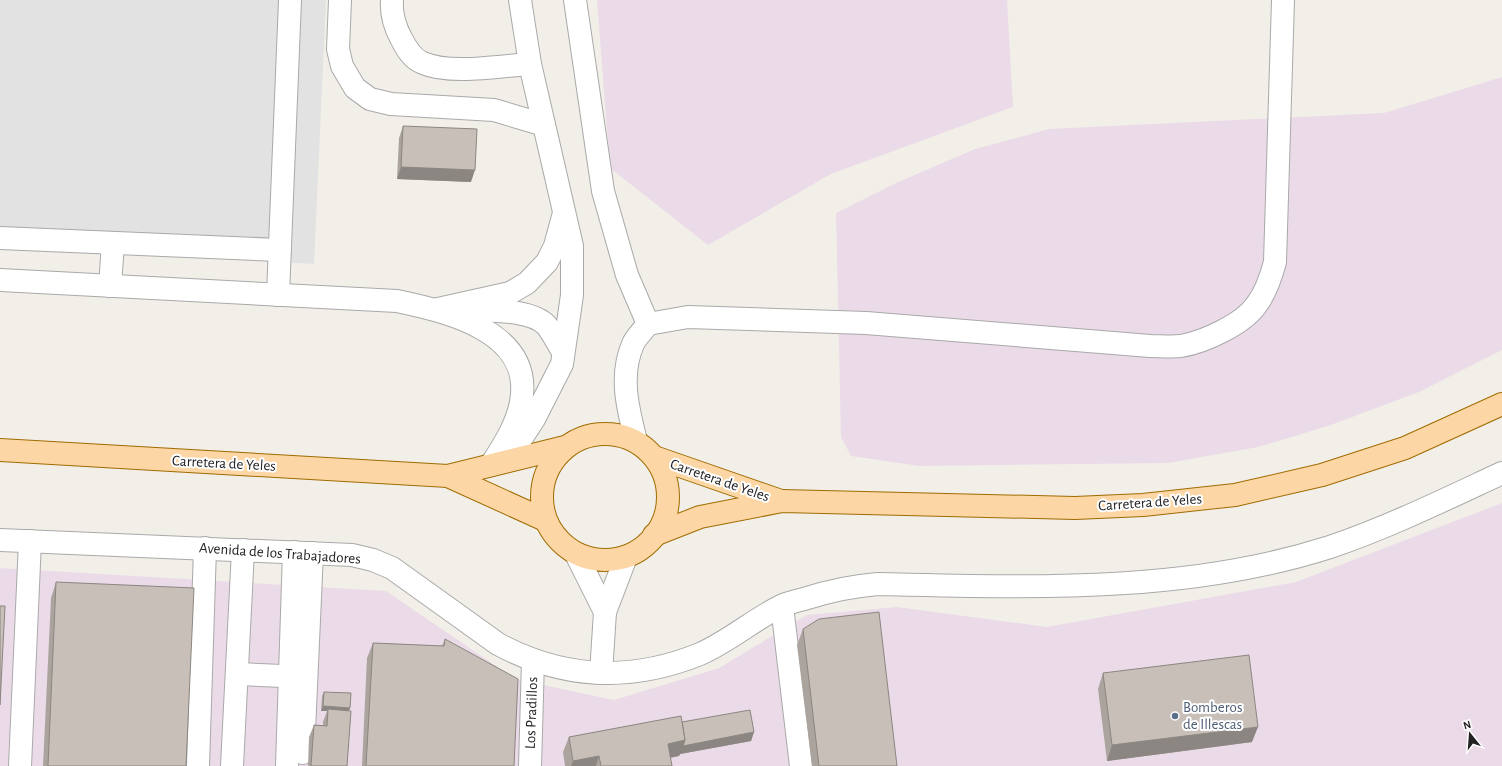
<svg xmlns="http://www.w3.org/2000/svg" width="1502" height="766" viewBox="0 0 1502 766" font-family="'Alegreya Sans',sans-serif">
	<rect width="100%" height="100%" fill="#f2efe9"/>
	<g fill="#ebdbe8">
		<polygon points="597,0 1007,0 1013,107 831,174 708,245 610,168"/>
		<polygon points="1502,77 1502,350 1419,392 1328,426 1258,447 1168,463 920,466 851,456 841,437 836,213 896,183 975,149 1049,129 1384,113"/>
		<polygon points="1502,503 1502,766 0,766 0,568 386,591 515,679 614,700 719,668 807,615 897,607 1047,627 1296,582"/>
	</g>
	<polygon fill="#e2e2e2" points="0,0 326,0 314,264 0,246"/>
	<g fill="none" stroke-linecap="round" stroke-linejoin="round">
		<g stroke="#a9a9a9" stroke-width="24">
			<g id="minor">
				<polyline points="340,0 338,49 342,66 355,88 370,99 391,104 494,110 544,125"/>
				<path d="M 392,0 C 391,13 395,27 401,38 C 406,48 412,59 423,63 C 450,75 500,66 530,64"/>
				<polyline points="575,0 603,191 627,275 648,324"/>
				<polyline points="0,238 280,250"/>
				<path d="M 0,280 L 397,301 C 449,312 534,332 521,402 C 517,425 503,446 491,465"/>
				<polyline points="110,286 113,243"/>
				<polyline points="278,295 290,0"/>
				<polyline points="438,309 510,293 527,283 547,262 555,246 564,213"/>
				<path d="M 469,310 C 490,311 532,309 547,326 C 553,334 558,344 563,352"/>
				<path d="M 636,441 C 628,409 619,376 633,344 C 636,337 643,331 648,324 L 688,317 L 866,323 L 1150,346 C 1160,346 1171,347 1181,346 C 1204,342 1244,324 1257,304 C 1266,292 1271,277 1275,262 L 1283,0"/>
				<polyline points="510,456 534,419 562,364 572,295 572,246 530,64 520,0"/>
				<path d="M 0,540 L 352,555 L 373,560 L 392,568 L 498,644 C 563,679 631,682 700,654 C 728,642 753,620 781,606 C 788,603 796,601 804,599 C 829,591 852,586 878,584 C 1029,587 1183,594 1330,547 C 1389,527 1446,499 1502,473"/>
				<polyline points="576,554 605,612"/>
				<polyline points="782,606 801,766"/>
				<polyline points="601,673 605,612 626,557"/>
				<polyline points="237,674 305,677"/>
				<polyline points="303,753 312,553"/>
				<polyline points="20,766 30,541"/>
				<polyline points="198,766 205,548"/>
				<polyline points="232,766 243,550"/>
				<polyline points="287,766 294,552"/>
				<polyline points="530,766 533,660"/>
			</g>
		</g>
		<g stroke="#a06b00" stroke-width="24">
			<g id="major">
				<circle cx="605" cy="497" r="63"/>
				<polyline points="0,450 448,476 565,447"/>
				<polyline points="657,458 781,501"/>
				<polyline points="448,476 545,520"/>
				<polyline points="654,535 700,517 782,501 1075,508 1143,505 1235,495 1322,475 1405,448 1502,404"/>
			</g>
		</g>
		<use href="#minor" stroke="#fff" stroke-width="22"/>
		<use href="#major" stroke="#fcd6a4" stroke-width="22"/>
	</g>
	<g fill="#aba49e">
		<polygon points="403,126 471,182 397,179 399,138"/>
		<polygon points="56,582 186,766 43,766 51,598"/>
		<polygon points="803,629 897,766 812,766 797,645"/>
		<polygon points="445,639 514,766 362,766 367,658 373,643 442,646"/>
		<polygon points="1103,673 1252,742 1107,761 1098,689"/>
		<polygon points="324,692 350,708 349,711 347,766 308,766 309,737 314,725 323,725 323,722 327,711 321,711 322,696"/>
		<polygon points="682,722 754,732 751,741 680,754 679,756 670,758 672,766 565,766 563,752 569,737"/>
	</g>
	<g fill="#8b8681">
		<polygon points="401,167 475,170 471,182 397,179"/>
		<polygon points="323,706 350,708 348,712 328,709 327,711 321,711"/>
		<polygon points="1258,727 1252,742 1107,761 1112,745"/>
		<polygon points="754,732 751,741 680,754 679,756 662,759 668,744 685,740"/>
		<polygon points="599,756 596,766 571,766 573,761"/>
	</g>
	<g fill="#c7bfb8" stroke="#8b8681">
		<polygon points="403,126 477,129 475,170 401,167"/>
		<polygon points="56,582 194,588 186,766 48,766"/>
		<polygon points="0,606 5,606 0,705"/>
		<polygon points="879,612 897,766 819,766 803,629 819,619"/>
		<polygon points="445,639 518,679 514,766 366,766 373,643 444,646"/>
		<polygon points="1249,655 1258,727 1112,745 1103,673"/>
		<polygon points="324,692 351,693 350,708 323,706"/>
		<polygon points="328,709 351,711 347,766 311,766 314,725 327,726"/>
		<polygon points="750,710 754,732 683,746 685,740 682,722"/>
		<polygon points="681,716 685,740 668,744 672,766 601,766 599,756 573,761 569,737"/>
	</g>
	<circle fill="#5c6f8a" stroke="#fff" stroke-width="1.5" cx="1175" cy="716" r="4"/>
	<g text-anchor="middle" stroke-width="4" stroke-linejoin="round" paint-order="stroke">
		<g font-size="15" fill="#222" stroke="#fff">
			<text transform="translate(224 463) rotate(3)" y="5">Carretera de Yeles</text>
			<text transform="translate(720 480) rotate(19)" y="5">Carretera de Yeles</text>
			<text transform="translate(1150 502) rotate(-4)" y="5">Carretera de Yeles</text>
			<text transform="translate(280 553) rotate(4)" y="5">Avenida de los Trabajadores</text>
			<text transform="translate(531 713) rotate(-88)" y="5">Los Pradillos</text>
		</g>
		<g font-size="15" fill="#4e5e75" stroke="#fff" text-anchor="start">
			<text x="1183" y="712">Bomberos<tspan x="1183" dy="17">de Illescas</tspan></text>
		</g>
	</g>
	<g transform="translate(1470 734) rotate(343)" stroke="#ffffff" stroke-width="3" paint-order="stroke">
	<path d="M0-3L7 15L0 10L-7 15Z" fill="#222222"/>
	<text y="-6" font-size="11" font-weight="bold" text-anchor="middle" fill="#222222">N</text>
	</g>
</svg>
